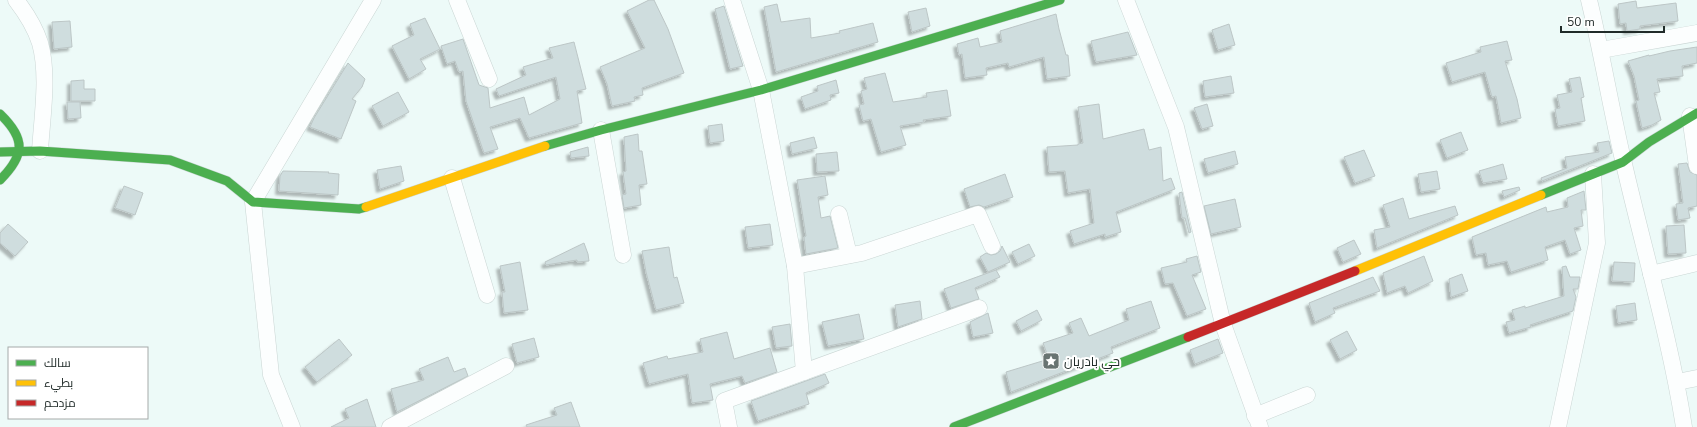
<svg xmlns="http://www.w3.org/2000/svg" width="1697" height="427" viewBox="0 0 1697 427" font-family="'Nunito Sans',Cairo,sans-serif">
	<defs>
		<filter id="shadow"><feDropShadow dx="-3.5" dy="3.5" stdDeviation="1" flood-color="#0004"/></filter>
	</defs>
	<rect width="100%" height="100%" fill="#edfaf8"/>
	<g fill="#cfddde" stroke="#bcc6c6" filter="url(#shadow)">
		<polygon points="649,0 654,0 668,29 684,73 642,88 643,95 634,97 635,101 612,106 607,84 600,67 645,48 627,11"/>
		<polygon points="1636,1 1637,8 1676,3 1678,21 1640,26 1640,29 1627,31 1626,23 1620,24 1618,4"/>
		<polygon points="777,4 781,22 810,18 811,38 840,33 839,31 873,23 878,42 776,72 764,7"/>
		<polygon points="724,6 743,66 730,69 715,9"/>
		<polygon points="926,8 930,26 912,32 908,12"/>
		<polygon points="1056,14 1059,29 1066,55 1068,55 1070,76 1047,79 1044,57 1009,67 1008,63 986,68 987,75 965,78 962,54 959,55 957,44 978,38 980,47 1002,42 1000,31"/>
		<polygon points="425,18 440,49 420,59 426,69 409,79 392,46 414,35 410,24"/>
		<polygon points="70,21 72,47 54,49 52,22"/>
		<polygon points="1229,24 1235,45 1218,50 1212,30"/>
		<polygon points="1128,32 1137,55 1096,62 1091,41"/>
		<polygon points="463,39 479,85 488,88 490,108 524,97 529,115 560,99 556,77 499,96 496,89 526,75 523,67 553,58 549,48 574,42 586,89 577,91 582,123 529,138 520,118 490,127 498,149 484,153 466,101 463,71 459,72 455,61 447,64 441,46"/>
		<polygon points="1507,41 1512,60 1505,61 1517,99 1521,118 1501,123 1496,96 1492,97 1485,72 1452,82 1446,63 1481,52 1480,47"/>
		<polygon points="1697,47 1697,63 1682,66 1683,76 1657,79 1660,92 1654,93 1661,120 1652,125 1642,128 1636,101 1639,100 1634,76 1628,61 1649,55 1649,56 1670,51"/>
		<polygon points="348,63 365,79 362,87 352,99 356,101 341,139 310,127 314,118"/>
		<polygon points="885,73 893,102 927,97 926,93 947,90 951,116 923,120 924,122 900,126 906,145 881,152 871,119 863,121 859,105 864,104 861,91 867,89 864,78"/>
		<polygon points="1231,76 1234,93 1205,97 1203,81"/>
		<polygon points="1580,77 1584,97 1581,98 1585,121 1558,126 1555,109 1560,108 1557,95 1572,92 1569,79"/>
		<polygon points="84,80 84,89 95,89 95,101 71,101 71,81"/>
		<polygon points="836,80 839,93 830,95 831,100 805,109 801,97 818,91 817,86"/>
		<polygon points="398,92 409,112 383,126 372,106"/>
		<polygon points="67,102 80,102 81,118 68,119"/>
		<polygon points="1099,104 1103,139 1144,129 1149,150 1161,147 1163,181 1171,178 1175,189 1116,212 1121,232 1105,237 1105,234 1074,244 1070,231 1094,223 1090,189 1068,193 1065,171 1049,172 1047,147 1078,145 1078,144 1083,143 1078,107"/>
		<polygon points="1207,104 1213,126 1202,129 1194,108"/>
		<polygon points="722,124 724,141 710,143 708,126"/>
		<polygon points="1461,132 1468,150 1447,158 1440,140"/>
		<polygon points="638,134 639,151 642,151 647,184 639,185 641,205 624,208 622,195 626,194 623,172 626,171 624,137"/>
		<polygon points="814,137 817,148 792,154 790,143"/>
		<polygon points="1609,141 1612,153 1542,181 1541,178 1567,168 1565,157 1599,152 1597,143"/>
		<polygon points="588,147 589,156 571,158 570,152"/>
		<polygon points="1364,150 1375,176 1355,183 1344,157"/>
		<polygon points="1235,151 1238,164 1208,173 1204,159"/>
		<polygon points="837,152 839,171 817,172 816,154"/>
		<polygon points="1687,163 1690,172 1697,175 1697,206 1688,208 1690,218 1678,220 1676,204 1683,203 1678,164"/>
		<polygon points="1503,164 1507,179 1483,183 1479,171"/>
		<polygon points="401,166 404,181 380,189 377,170"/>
		<polygon points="283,171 329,172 328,173 339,174 338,195 279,191 280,176"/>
		<polygon points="1437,171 1440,189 1421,192 1418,174"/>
		<polygon points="1005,174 1013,197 984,207 979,205 970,207 964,189"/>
		<polygon points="825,176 828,195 818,197 821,218 830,216 838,248 806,254 804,237 806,236 797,180"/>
		<polygon points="124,186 143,193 135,215 115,208"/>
		<polygon points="1519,187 1520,190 1504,197 1502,191"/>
		<polygon points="1584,191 1586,210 1581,210 1583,226 1574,228 1581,250 1570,254 1565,240 1545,247 1548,260 1511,272 1507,261 1488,265 1486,253 1476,255 1472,237 1546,207 1547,212 1568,207 1567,198"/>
		<polygon points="1182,192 1191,232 1189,233 1185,218 1182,218 1179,193"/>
		<polygon points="1403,198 1409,219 1455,206 1458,215 1377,248 1374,230 1390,227 1383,205"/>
		<polygon points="1235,199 1241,227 1211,234 1204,206"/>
		<polygon points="8,224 28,242 15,256 0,243 0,233"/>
		<polygon points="770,224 773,245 748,248 745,227"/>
		<polygon points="1684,225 1686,253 1668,254 1666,226"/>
		<polygon points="1354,240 1361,254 1343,262 1337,248"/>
		<polygon points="584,243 588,254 589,261 577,262 577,260 546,265 545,262"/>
		<polygon points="1029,244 1035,256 1018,264 1012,252"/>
		<polygon points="1002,246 1010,262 988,272 980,257 986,253 991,255 996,254 1000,251"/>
		<polygon points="669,247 674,278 677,277 684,303 656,310 646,272 642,251"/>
		<polygon points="1197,256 1201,272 1192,275 1206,309 1187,316 1173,283 1165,284 1161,268 1187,262 1186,259"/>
		<polygon points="1424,256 1433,281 1408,293 1405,286 1387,293 1383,273"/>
		<polygon points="520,262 528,310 504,313 502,292 505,292 500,266"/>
		<polygon points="1614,262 1635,263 1634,282 1612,281"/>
		<polygon points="1566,266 1570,277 1580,277 1578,289 1573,289 1576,297 1573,311 1530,325 1531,327 1509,333 1506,322 1515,320 1512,310 1525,306 1525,308 1564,296 1562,267"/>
		<polygon points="996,270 1000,277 975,288 979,299 951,308 944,289"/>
		<polygon points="1462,274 1468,291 1451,297 1449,279"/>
		<polygon points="1373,277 1380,291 1333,308 1335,313 1315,322 1309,303"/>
		<polygon points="920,301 922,319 898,327 895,305"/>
		<polygon points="1151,301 1160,328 1111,347 1113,353 1011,392 1006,372 1049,359 1043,343 1073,333 1069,323 1081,318 1089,336 1129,320 1126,309"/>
		<polygon points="1635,303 1637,320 1618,323 1616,306"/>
		<polygon points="1037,310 1042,320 1021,331 1016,321"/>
		<polygon points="988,313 993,333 973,337 970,322"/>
		<polygon points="859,314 864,339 828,346 822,322"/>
		<polygon points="790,324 792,346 776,348 772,327"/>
		<polygon points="1347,331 1357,350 1340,359 1330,340"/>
		<polygon points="727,332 734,359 770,348 777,372 745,383 742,376 710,384 713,400 692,403 688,374 649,384 643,363 667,356 668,359 703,352 700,339"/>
		<polygon points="534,338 539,357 517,363 512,344"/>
		<polygon points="339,339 352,355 317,382 305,367"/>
		<polygon points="1218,339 1223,353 1195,364 1190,350"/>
		<polygon points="448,357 454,372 465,368 468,376 397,412 391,389 424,380 419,369"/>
		<polygon points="825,374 829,383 806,393 809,404 758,421 751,401"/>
		<polygon points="367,399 376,427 331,427 349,418 345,409"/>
		<polygon points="571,402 580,427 527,427 526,425 557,415 554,408"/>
	</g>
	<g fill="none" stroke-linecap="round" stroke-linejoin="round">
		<g stroke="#cad6d4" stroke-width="17">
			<g id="street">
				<path d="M 16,0 C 26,13 35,27 40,43 C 49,75 42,117 40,151"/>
				<polyline points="457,0 489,79"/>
				<polyline points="732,0 761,90 795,266 804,372"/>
				<polyline points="1126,0 1176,127 1223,324 1260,427"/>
				<path d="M 1589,0 C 1602,54 1611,109 1624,164 C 1644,251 1670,338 1684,427"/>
				<polyline points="1601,50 1697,33"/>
				<polyline points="1690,116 1697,166"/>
				<polyline points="601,130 623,255"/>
				<polyline points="452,178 487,295"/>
				<polyline points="839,214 849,255"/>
				<polyline points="795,266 862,253 978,214 992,246"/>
				<polyline points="1651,274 1697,263"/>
				<polyline points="1677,382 1697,378"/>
				<polyline points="1255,416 1307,395"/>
				<polyline points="292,427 271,375 253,202 373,0"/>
				<polyline points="390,427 506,366"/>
				<polyline points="729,427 724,401 979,308"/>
				<polyline points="1558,427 1597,243 1593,174"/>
			</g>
		</g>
		<g stroke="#cad6d4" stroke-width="10">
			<g id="fast">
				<path d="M 0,114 C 26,139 25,155 0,180"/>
				<polyline points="545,146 601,130 761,90 1060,0"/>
				<polyline points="0,152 40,151 170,160 227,181 253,202 359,209 366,207"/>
				<polyline points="1541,195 1623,162 1649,142 1697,113"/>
				<polyline points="954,427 1188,337"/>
			</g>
		</g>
		<g stroke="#cad6d4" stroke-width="10">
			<g id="slow">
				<polyline points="366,207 545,146"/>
				<polyline points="1355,271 1541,195"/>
			</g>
		</g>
		<g stroke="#cad6d4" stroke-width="10">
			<polyline id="jam" points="1188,337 1355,271"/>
		</g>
		<use href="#street" stroke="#fcfefe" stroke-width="16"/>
		<use href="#fast" stroke="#4caf50" stroke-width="9"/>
		<use href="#slow" stroke="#ffc107" stroke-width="9"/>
		<use href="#jam" stroke="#c62828" stroke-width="9"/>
	</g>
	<defs>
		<g id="sight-square" transform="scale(0.9)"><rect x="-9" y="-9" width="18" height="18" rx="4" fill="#687371" stroke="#fff"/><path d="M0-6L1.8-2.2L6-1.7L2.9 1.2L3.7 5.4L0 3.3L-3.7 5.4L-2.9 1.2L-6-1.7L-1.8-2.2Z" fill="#fff"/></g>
	</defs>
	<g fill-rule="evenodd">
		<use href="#sight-square" x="1051" y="361"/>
	</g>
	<g text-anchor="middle" stroke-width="4" stroke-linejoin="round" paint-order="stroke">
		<g font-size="13" fill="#202b29" stroke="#fff" text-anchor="start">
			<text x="1064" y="366">حي بادريان</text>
		</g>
	</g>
	<rect x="8" y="347" width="140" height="72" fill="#ffffff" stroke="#a6aaa9"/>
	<rect x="16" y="360" width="20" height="6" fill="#4caf50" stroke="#a6aaa9"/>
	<text x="44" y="367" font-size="12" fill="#202b29">سالك</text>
	<rect x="16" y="380" width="20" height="6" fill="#ffc107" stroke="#a6aaa9"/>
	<text x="44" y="387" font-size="12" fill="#202b29">بطيء</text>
	<rect x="16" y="400" width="20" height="6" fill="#c62828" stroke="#a6aaa9"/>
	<text x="44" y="407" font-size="12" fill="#202b29">مزدحم</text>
	<path d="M1561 26v6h103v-6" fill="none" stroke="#202b29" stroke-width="2"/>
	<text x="1567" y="26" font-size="12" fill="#202b29" stroke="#ffffff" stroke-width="3" paint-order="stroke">50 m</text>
</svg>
